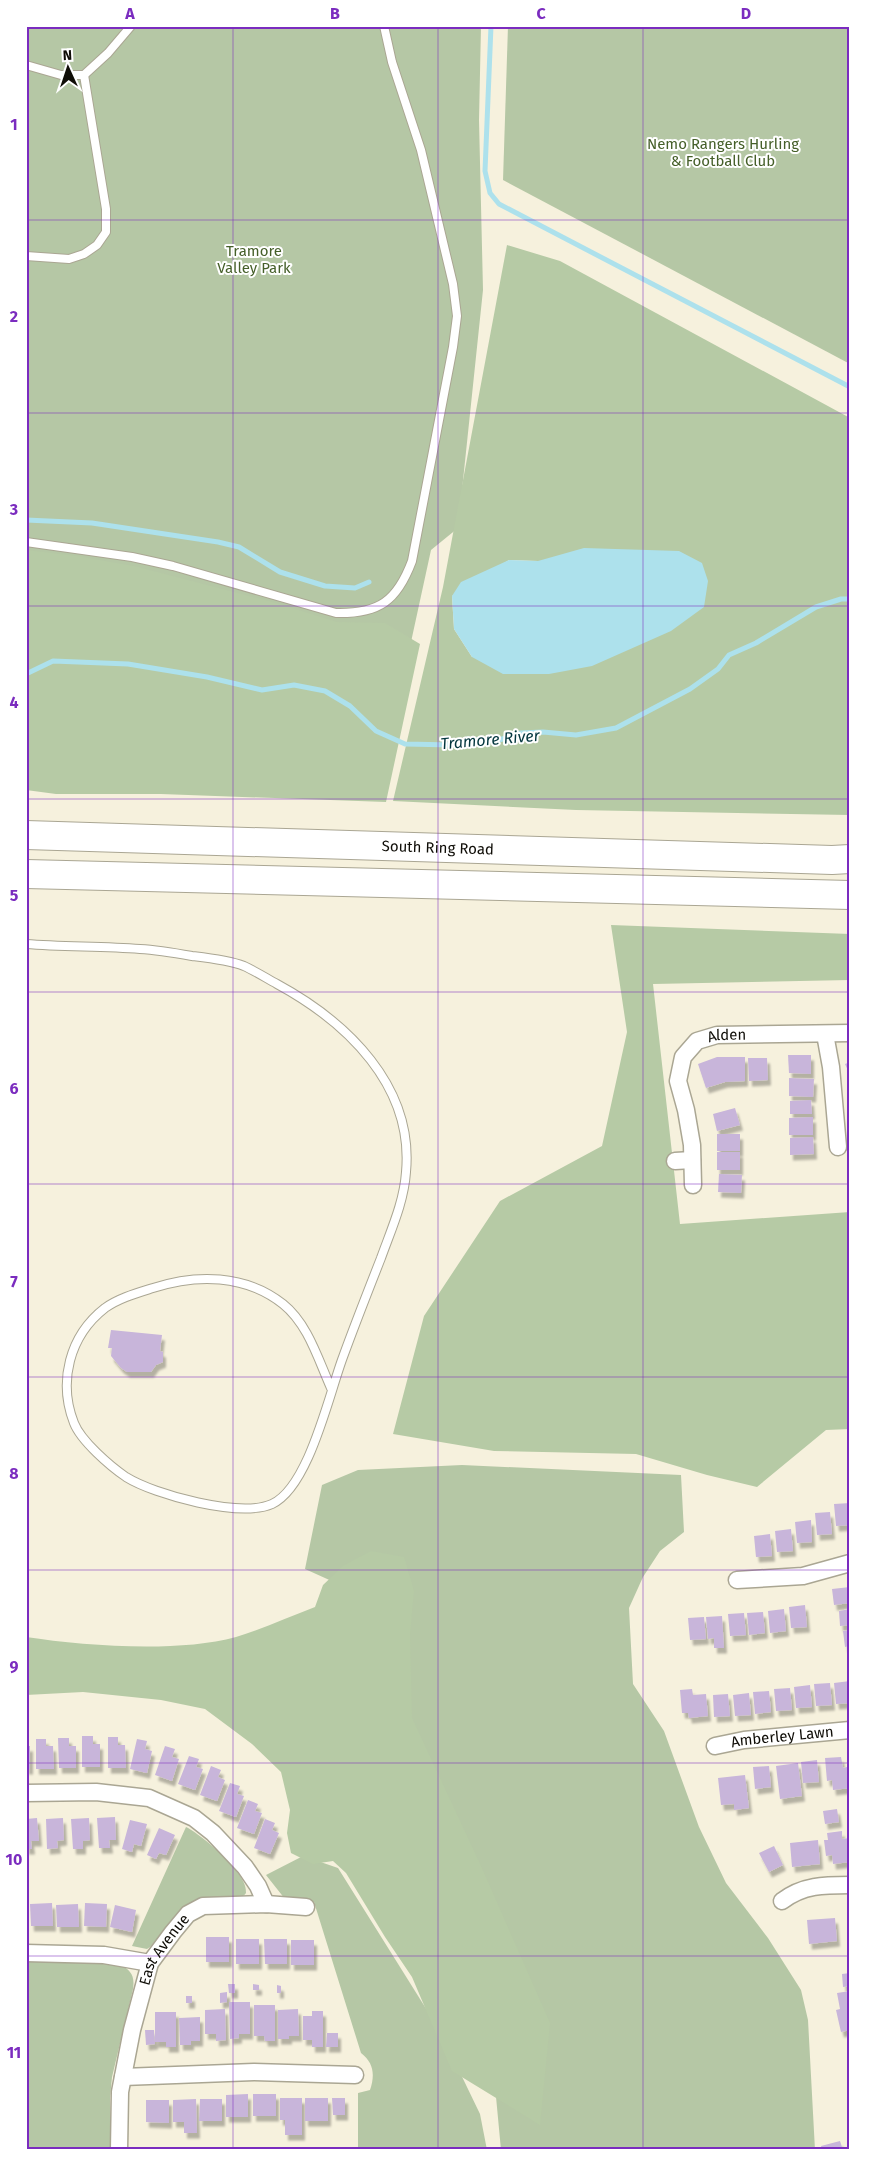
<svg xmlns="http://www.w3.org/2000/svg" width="876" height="2176" viewBox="0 0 876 2176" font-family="'Fira Sans',sans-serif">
	<defs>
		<filter id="shadow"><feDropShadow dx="3" dy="5.5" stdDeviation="1" flood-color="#0004"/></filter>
	</defs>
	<rect width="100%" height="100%" fill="#f6f1dd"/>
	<g fill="#b5c7a5">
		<polygon points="26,26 481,26 479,120 483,290 458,528 431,550 381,780 26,770"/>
		<polygon points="508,26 850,26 850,364 503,180"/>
		<polygon points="462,1465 681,1475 684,1532 660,1551 643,1577 629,1608 633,1684 664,1731 699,1827 726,1883 768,1938 801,1990 808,2020 815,2150 501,2150 495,2086 356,1592 305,1569 322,1485 358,1470"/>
		<path d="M 186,1827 C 202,1835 249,1874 246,1893 C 240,1903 211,1898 200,1900 C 195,1901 190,1903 185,1906 L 150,1947 L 147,1949 L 132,1946 Z"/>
		<path d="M 303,1856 L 338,1868 L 390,1951 L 440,2031 L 480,2114 L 487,2150 L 358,2150 L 358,2093 L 370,2090 C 375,2075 374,2063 361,2053 L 314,1902 L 285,1899 L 266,1875 Z"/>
		<path d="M 26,1960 L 119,1963 C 131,1971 135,1975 133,1989 L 112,2077 L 110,2098 L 111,2150 L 26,2150 Z"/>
	</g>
	<g fill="#b6caa5" fill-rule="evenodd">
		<path d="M 507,245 L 560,261 L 850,418 L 850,815 L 576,810 L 393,801 L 443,587 ZM 509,560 L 538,561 L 472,657 L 454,629 L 452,596 Z"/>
		<polygon points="26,550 77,556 134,566 269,601 337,622 385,623 420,644 386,802 161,794 56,794 26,790"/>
		<polygon points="611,925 850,934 850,980 653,984 680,1224 850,1212 850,1429 826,1430 757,1487 707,1475 636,1454 494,1451 393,1434 424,1316 500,1201 602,1146 627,1032"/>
		<path d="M 371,1551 L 404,1557 L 414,1591 L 410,1634 L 412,1718 L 481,1866 L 550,2023 L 540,2125 L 452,2071 L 412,1977 L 385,1937 L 346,1873 L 333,1861 L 313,1864 L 291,1853 L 287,1833 L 290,1810 L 281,1772 L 252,1744 L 205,1709 L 161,1700 L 83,1692 L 26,1695 L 26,1637 C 86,1646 177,1653 236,1637 C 262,1629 289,1617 315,1607 L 323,1585 L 343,1566 Z"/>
	</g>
	<polygon fill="#ade1ec" points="584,548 679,551 702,563 708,581 704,607 671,631 592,666 549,674 503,674 472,657 454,629 452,596 461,582 509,560 538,561"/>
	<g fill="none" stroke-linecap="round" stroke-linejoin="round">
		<g stroke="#ade1ec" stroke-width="5">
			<polyline points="491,26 485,171 490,193 499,204 850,387"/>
			<polyline points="26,520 92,523 218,542 239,547 280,572 325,586 355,588 369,582"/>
			<polyline points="26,674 53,661 128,664 207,677 262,690 294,685 325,691 350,706 376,731 405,744 453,745 467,739 496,741 521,733 543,732 576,735 616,728 690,689 718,669 729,655 756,643 816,607 841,599 850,599"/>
		</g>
	</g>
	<g fill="#c8b5da" filter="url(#shadow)">
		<polygon points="788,1055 811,1055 811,1074 789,1073"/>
		<polygon points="717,1057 745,1057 745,1081 725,1082 706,1088 698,1064"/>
		<polygon points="748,1058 767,1058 768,1080 749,1081"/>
		<polygon points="850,1062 850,1075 845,1064"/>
		<polygon points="789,1078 814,1079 813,1097 789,1096"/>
		<polygon points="811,1100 812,1114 790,1114 790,1101"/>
		<polygon points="735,1108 740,1125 717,1131 713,1114"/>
		<polygon points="813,1117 813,1135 789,1135 789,1118"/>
		<rect x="717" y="1134" width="23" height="17"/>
		<polygon points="813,1137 814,1154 790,1155 790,1138"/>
		<rect x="717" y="1152" width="23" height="18"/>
		<polygon points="719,1174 742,1175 741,1193 718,1192"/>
		<polygon points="111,1330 162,1335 160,1351 163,1352 163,1362 156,1365 151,1372 127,1372 121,1368 111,1356 112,1348 108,1348"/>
		<polygon points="850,1503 850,1525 836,1526 834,1504"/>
		<polygon points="830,1512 832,1534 817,1535 815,1513"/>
		<polygon points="811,1520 812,1542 797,1543 795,1522"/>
		<polygon points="791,1529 793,1551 777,1552 775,1531"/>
		<polygon points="770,1534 772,1556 756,1557 754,1536"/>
		<polygon points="850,1587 850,1603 834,1605 832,1589"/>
		<polygon points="805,1605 807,1627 791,1628 789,1607"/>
		<polygon points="784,1609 786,1631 770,1633 768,1611"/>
		<polygon points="850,1609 850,1625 840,1626 839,1611"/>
		<polygon points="763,1612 765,1633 749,1635 747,1613"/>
		<polygon points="744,1613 746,1635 730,1636 728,1614"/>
		<polygon points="722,1616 724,1648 714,1648 714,1638 708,1639 706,1617"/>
		<polygon points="704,1617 706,1639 690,1640 688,1618"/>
		<polygon points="850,1630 850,1646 845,1647 843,1631"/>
		<polygon points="850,1681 850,1703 836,1704 834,1683"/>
		<polygon points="830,1683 832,1705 816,1706 814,1684"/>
		<polygon points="810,1685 812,1707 796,1708 794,1687"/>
		<polygon points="790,1688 792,1710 776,1711 774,1689"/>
		<polygon points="692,1689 693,1695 706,1694 708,1716 689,1718 688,1713 682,1713 680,1690"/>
		<polygon points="769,1691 771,1712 755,1714 753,1692"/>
		<polygon points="749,1693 751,1715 735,1716 733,1695"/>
		<polygon points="728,1694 730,1716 714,1717 713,1695"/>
		<polygon points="82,1736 93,1736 93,1744 100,1744 100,1767 82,1767"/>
		<polygon points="108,1737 118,1737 118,1745 125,1745 126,1768 108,1768"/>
		<polygon points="58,1738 69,1738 69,1746 76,1746 76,1768 59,1768"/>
		<polygon points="36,1739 46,1739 46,1746 53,1746 54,1769 36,1769"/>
		<polygon points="137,1739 147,1741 145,1749 152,1751 147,1773 130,1769"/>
		<rect x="26" y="1746" width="4" height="23"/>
		<polygon points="165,1746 175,1749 172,1757 179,1759 172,1781 155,1775"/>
		<polygon points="189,1756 199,1759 196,1767 203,1769 195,1790 178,1784"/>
		<polygon points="841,1757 843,1768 847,1767 850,1788 833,1790 832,1780 827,1781 825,1758"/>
		<polygon points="817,1760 819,1782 803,1783 801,1762"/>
		<polygon points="798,1763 802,1796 780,1799 776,1766"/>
		<polygon points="211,1766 221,1770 218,1777 225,1780 217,1801 200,1795"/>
		<polygon points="769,1766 771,1787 755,1789 753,1767"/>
		<polygon points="745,1775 749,1808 734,1810 734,1804 721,1805 718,1778"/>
		<polygon points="230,1783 240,1786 237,1794 244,1796 236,1817 219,1811"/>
		<polygon points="248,1800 258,1804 255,1811 262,1813 254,1834 237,1828"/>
		<polygon points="837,1809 839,1822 825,1824 823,1811"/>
		<polygon points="115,1817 116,1840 109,1840 110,1848 99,1848 97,1818"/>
		<polygon points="37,1818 39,1841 31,1841 32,1849 26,1849 26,1819"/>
		<polygon points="63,1818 64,1840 57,1841 58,1848 47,1849 46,1819"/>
		<polygon points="89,1818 90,1840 83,1841 83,1849 73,1849 71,1819"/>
		<polygon points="265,1819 275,1823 272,1830 279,1833 270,1854 254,1848"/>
		<polygon points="130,1820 147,1824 141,1846 134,1844 132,1852 122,1849"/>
		<polygon points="159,1828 175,1835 166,1855 159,1853 156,1859 147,1855"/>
		<polygon points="842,1831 842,1839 850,1838 850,1862 833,1864 832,1855 826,1856 824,1840 828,1840 827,1833"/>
		<polygon points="818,1840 820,1864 792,1867 790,1843"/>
		<polygon points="774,1846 783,1865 769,1872 759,1853"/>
		<polygon points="52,1903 53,1926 31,1926 30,1904"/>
		<polygon points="85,1903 107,1904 106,1927 84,1926"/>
		<polygon points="78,1904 79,1927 57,1927 56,1905"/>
		<polygon points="115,1905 136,1910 132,1932 110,1927"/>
		<polygon points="835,1918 837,1941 809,1944 807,1920"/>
		<rect x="206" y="1937" width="23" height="25"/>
		<rect x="236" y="1939" width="23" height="25"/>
		<polygon points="264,1939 287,1939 287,1964 265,1964"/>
		<rect x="291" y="1940" width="23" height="25"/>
		<polygon points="850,1973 850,1986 843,1987 842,1974"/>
		<polygon points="228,1984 235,1984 235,1993 229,1993"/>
		<polygon points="253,1984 259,1985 259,1990 253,1990"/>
		<polygon points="277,1985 281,1986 281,1993 277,1993"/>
		<polygon points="850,1991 850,2030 841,2032 836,2010 840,2009 837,1993"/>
		<polygon points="227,1992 227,2002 220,2003 220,1993"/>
		<rect x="186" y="1996" width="6" height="7"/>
		<polygon points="229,2002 250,2002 250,2034 239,2034 239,2038 230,2039"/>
		<polygon points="254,2005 275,2005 275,2041 265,2041 264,2036 254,2036"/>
		<polygon points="225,2009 226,2040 216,2041 216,2034 205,2034 205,2010"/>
		<polygon points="298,2009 299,2036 289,2036 289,2039 278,2039 278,2010"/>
		<polygon points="312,2011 323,2011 323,2047 312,2047 312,2040 303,2040 303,2016 312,2016"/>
		<polygon points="155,2012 176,2012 176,2047 166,2047 166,2042 155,2042"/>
		<polygon points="200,2017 200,2041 191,2041 191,2045 180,2045 179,2018"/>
		<polygon points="145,2030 154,2030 155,2044 146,2045"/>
		<polygon points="327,2033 338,2033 338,2047 326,2047"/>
		<polygon points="248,2094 248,2117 226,2117 226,2095"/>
		<rect x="253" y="2094" width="23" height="22"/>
		<polygon points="280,2098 302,2098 302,2135 285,2135 285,2120 280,2120"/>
		<rect x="305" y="2098" width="23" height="23"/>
		<polygon points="332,2098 345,2098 345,2115 333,2115"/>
		<polygon points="196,2099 197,2133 184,2133 184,2122 173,2122 173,2100"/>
		<polygon points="200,2099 222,2099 222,2121 199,2121"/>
		<polygon points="146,2100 169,2100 169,2123 146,2122"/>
		<polygon points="840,2141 843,2150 822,2150 821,2146"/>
	</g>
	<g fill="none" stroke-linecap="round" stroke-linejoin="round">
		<g stroke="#aaa693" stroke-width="10">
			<g id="lane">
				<polyline points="26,65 61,75 84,75 108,53 131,26"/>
				<polyline points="26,256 69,259 84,254 97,245 106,232 106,209 84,75"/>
				<path d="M 26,542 L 132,557 L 173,566 L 336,613 C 379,614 397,601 412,561 L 453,347 L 457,316 L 453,284 L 421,150 L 392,62 L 384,26"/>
				<path d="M 26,944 C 64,947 102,946 140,949 C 157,950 175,953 192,956 C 209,958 228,960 244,966 C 255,971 266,978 277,984 C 347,1022 414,1086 406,1172 C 404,1202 391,1230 381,1258 C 368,1291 355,1324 343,1357 C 329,1394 309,1487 272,1504 C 240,1518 155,1495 126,1477 C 110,1466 81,1441 74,1423 C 58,1382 69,1336 105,1308 C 119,1298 137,1293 153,1288 C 196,1274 245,1274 283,1304 C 308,1324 318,1359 331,1388"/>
			</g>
		</g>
		<g stroke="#aaa693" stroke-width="19">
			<g id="street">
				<polyline points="825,1034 831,1067 838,1147"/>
				<polyline points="675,1161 692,1160"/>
				<path id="s1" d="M 693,1185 L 692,1145 L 686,1110 L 678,1081 L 683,1057 L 697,1041 L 717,1035 L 850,1033"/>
				<polyline points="737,1580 803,1576 850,1563"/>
				<path id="s2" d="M 715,1746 L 744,1740 L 850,1730"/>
				<polyline points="26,1793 96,1792 149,1798 194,1818 213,1833 245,1867 258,1886 266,1904"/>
				<path d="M 782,1901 C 803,1885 824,1885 850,1885"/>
				<polyline points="26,1953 104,1955 150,1963"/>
				<polyline points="123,2077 254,2072 355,2075"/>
				<path id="s3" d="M 119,2150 L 120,2092 L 132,2030 L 150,1963 L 173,1932 L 188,1914 L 203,1906 L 266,1904 L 306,1907"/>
			</g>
		</g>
		<g stroke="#aaa693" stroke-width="30">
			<g id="highway">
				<path id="s4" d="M 26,835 L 832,860 L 850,859"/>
				<polyline points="26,874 850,895"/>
			</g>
		</g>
		<use href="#lane" stroke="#fff" stroke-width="8"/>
		<use href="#street" stroke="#fff" stroke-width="16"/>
		<use href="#highway" stroke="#fff" stroke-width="28"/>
	</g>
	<path fill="none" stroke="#7b2cbf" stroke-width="1" stroke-opacity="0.55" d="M 233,26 L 233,2150M 438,26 L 438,2150M 643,26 L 643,2150M 26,220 L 850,220M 26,413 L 850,413M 26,606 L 850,606M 26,799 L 850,799M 26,992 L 850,992M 26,1184 L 850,1184M 26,1377 L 850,1377M 26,1570 L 850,1570M 26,1763 L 850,1763M 26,1956 L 850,1956"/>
	<g text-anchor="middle" stroke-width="4" stroke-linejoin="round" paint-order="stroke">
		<g font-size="15" fill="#455f29" stroke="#fff">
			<text x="723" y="149">Nemo Rangers Hurling<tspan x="723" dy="17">&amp; Football Club</tspan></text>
			<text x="254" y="256">Tramore<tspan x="254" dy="17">Valley Park</tspan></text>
		</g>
		<g font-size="15" fill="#0f0d07" stroke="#fff">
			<text dy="5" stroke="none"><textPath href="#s4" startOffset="412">South Ring Road</textPath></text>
			<text dy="5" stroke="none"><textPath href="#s1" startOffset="182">Alden</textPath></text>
			<text dy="5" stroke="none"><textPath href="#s2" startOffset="68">Amberley Lawn</textPath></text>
			<text dy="5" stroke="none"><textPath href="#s3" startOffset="209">East Avenue</textPath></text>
		</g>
		<g font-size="16" font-style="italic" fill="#02353d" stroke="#fff">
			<text transform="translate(490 739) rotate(-5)" y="6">Tramore River</text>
		</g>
	</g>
	<rect width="876" height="2176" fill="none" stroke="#ffffff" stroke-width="55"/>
	<g transform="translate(68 68) rotate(357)" stroke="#ffffff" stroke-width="4" paint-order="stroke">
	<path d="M0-4L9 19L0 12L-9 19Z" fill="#0f0d07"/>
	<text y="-8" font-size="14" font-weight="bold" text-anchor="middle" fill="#0f0d07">N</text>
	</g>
	<rect x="28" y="28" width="820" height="2120" fill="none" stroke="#7b2cbf" stroke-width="2"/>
	<g font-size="16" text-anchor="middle" font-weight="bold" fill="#7b2cbf">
		<text x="130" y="19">A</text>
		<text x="335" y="19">B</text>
		<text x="541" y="19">C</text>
		<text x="746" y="19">D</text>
		<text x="14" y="130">1</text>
		<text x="14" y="322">2</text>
		<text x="14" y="515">3</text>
		<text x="14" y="708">4</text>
		<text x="14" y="901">5</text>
		<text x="14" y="1094">6</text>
		<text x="14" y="1287">7</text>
		<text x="14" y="1479">8</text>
		<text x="14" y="1672">9</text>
		<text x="14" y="1865">10</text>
		<text x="14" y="2058">11</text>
	</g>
</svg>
